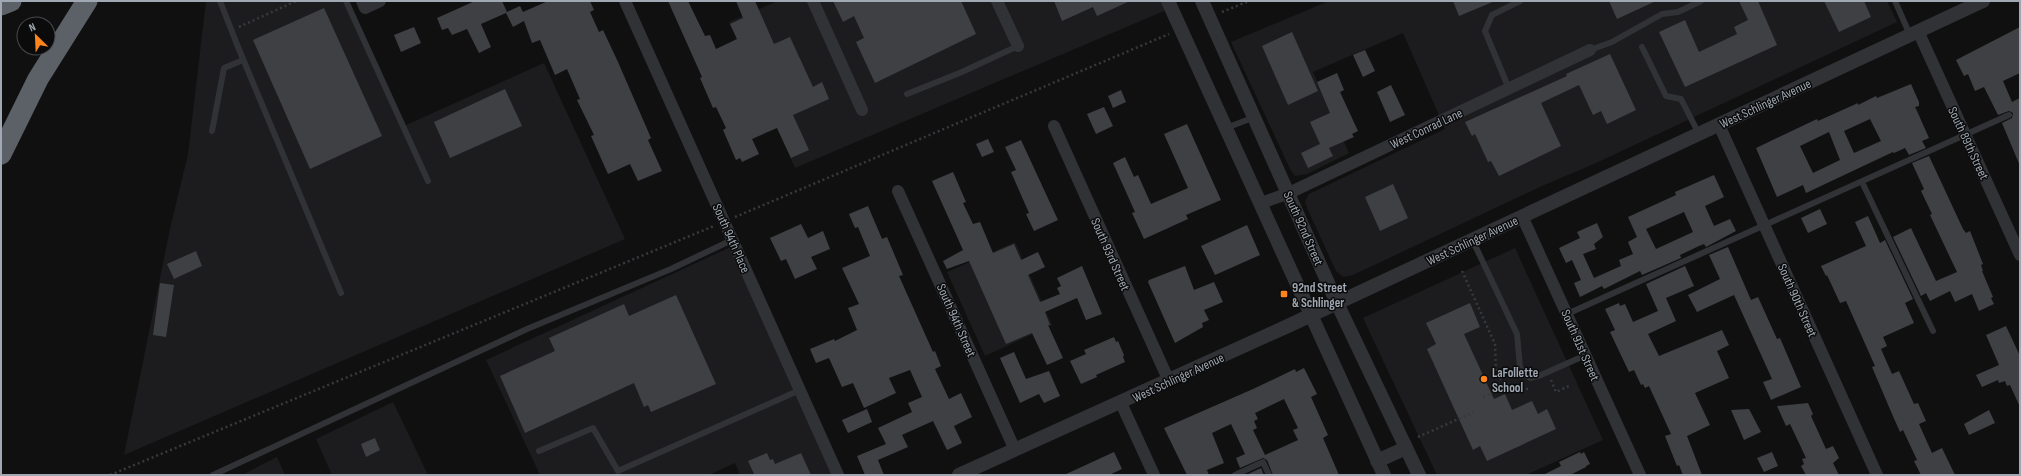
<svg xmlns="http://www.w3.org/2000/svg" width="2021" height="476" viewBox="0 0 2021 476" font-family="'Sofia Sans Condensed',sans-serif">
	<rect width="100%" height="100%" fill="#101011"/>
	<g fill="#1c1c1e">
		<polygon points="206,1 349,1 404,126 544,63 625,239 124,455 170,229 188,154"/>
		<polygon points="778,1 1168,1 1171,8 795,168 729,22"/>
		<polygon points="1329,1 1887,1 1897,22 1594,164 1542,186 1353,275 1343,277 1336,271 1308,210 1305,202 1309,194 1445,129 1403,33 1313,72 1349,153 1307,174 1295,176 1291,171 1231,42"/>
		<polygon points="1015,242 1052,325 985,356 947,272"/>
		<polygon points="735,245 838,475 740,475 735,463 709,475 540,475 486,360"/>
		<polygon points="1515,248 1603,440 1526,475 1437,475 1363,318"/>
		<polygon points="393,402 428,475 332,475 316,439"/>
		<polygon points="277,457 285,475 242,475"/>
	</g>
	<g fill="#3e4044" fill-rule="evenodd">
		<polygon points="475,1 502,1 507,12 520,6 523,12 548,1 590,1 594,10 590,12 599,32 603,30 618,62 651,138 648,140 662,171 638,181 630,164 608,174 591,136 594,135 577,100 580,99 567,69 555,75 540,40 532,43 524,21 513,27 506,13 481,24 491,47 479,53 467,29 452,35 448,28 442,30 437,18"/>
		<polygon points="668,1 688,1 705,36 710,35 716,49 737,39 730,24 743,18 736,1 755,1 774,44 790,37 813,87 822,82 829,99 793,115 809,150 791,158 777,128 752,139 759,154 742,162 740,158 736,160 723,130 726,128 716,107 713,108 700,78 702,77"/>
		<polygon points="833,1 961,1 976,34 875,83 856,42 864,38 854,16 843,22"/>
		<polygon points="1054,1 1130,1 1097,16 1093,7 1062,21"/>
		<polygon points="1453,1 1495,1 1459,16"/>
		<polygon points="1609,1 1656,1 1617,19"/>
		<polygon points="1739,1 1758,1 1777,45 1685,87 1659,32 1685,20 1699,52 1737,34 1734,27 1748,20"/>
		<polygon points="1824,1 1864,1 1871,17 1839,32"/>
		<polygon points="324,8 382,136 310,169 253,40"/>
		<polygon points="414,27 421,43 401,52 394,35"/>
		<polygon points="2020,27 2020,73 2003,81 2012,102 2020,98 2020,166 2002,123 2012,118 2013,113 2009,111 1998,115 1984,87 1975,91 1968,74 1964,76 1956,60"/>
		<polygon points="1292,32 1318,91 1288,105 1262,46"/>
		<polygon points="1365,50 1375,71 1363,77 1353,55"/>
		<polygon points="1610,54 1636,110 1607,124 1601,111 1593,115 1579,85 1541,103 1561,146 1499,176 1491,161 1488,162 1475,134 1472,136 1465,122 1567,76 1566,74"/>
		<polygon points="1337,73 1344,90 1340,92 1358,131 1352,134 1354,137 1329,148 1333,156 1308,168 1301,153 1320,144 1310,122 1330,113 1317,82"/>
		<path d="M 1911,84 L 1919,102 L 1919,106 L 1915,107 L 1917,111 L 1929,138 L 1922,141 L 1926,148 L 1909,155 L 1905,148 L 1894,153 L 1893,152 L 1806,193 L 1803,185 L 1777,197 L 1756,148 L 1817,119 L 1818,121 L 1858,103 L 1858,105 L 1876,96 L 1877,98 ZM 1870,119 L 1881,141 L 1854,153 L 1844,131 ZM 1829,132 L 1840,160 L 1813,173 L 1800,146 Z"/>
		<polygon points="1391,85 1405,115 1390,122 1377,92"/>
		<polygon points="505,89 522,126 450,158 434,122"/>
		<polygon points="1121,90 1126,102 1113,108 1108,96"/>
		<polygon points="1104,107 1113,126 1096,134 1087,114"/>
		<polygon points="1187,124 1221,200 1186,215 1188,219 1144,239 1132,213 1135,212 1113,163 1125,157 1134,177 1138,175 1151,204 1188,188 1164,134"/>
		<polygon points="988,139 994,152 982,157 976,144"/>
		<polygon points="1021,140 1058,220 1034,231 1026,214 1029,213 1011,172 1016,170 1005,147"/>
		<polygon points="1929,156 1963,229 1966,233 1970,231 1983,264 1981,265 1983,271 1982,271 1993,297 1991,298 1994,304 1979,311 1972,294 1955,302 1950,291 1930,301 1926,293 1921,296 1893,237 1911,228 1936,281 1957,272 1930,215 1932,214 1921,191 1924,189 1912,163"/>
		<polygon points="953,172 966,202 963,203 973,224 980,222 993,253 1014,244 1021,260 1038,252 1045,267 1028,275 1040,302 1060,294 1057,288 1061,286 1057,278 1082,266 1102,314 1086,320 1077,298 1045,312 1050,325 1048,325 1063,358 1047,365 1032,333 1006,344 969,261 947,269 943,261 963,250 932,181"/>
		<path d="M 1714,175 L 1724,197 L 1705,206 L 1714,226 L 1730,219 L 1736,231 L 1706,247 L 1704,244 L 1699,246 L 1680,255 L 1681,258 L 1642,275 L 1640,271 L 1604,289 L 1602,286 L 1580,297 L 1574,283 L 1581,280 L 1572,260 L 1566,263 L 1559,248 L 1580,238 L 1577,232 L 1597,223 L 1603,237 L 1594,244 L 1596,249 L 1583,254 L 1594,278 L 1621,266 L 1619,260 L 1633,254 L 1628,242 L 1637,237 L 1628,217 L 1676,195 L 1675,192 ZM 1684,212 L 1693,232 L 1656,249 L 1646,229 Z"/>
		<polygon points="1393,184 1408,218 1380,231 1365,197"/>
		<polygon points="868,206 882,239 887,237 903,275 899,276 933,352 935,351 941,366 935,369 949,399 961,393 972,417 954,426 962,443 947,450 933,421 904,434 902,435 908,447 878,460 884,475 865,475 857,456 886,444 878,428 912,412 908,403 922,397 910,370 889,378 896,393 864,408 853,383 842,387 829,358 816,363 810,349 834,339 835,341 857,330 848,308 859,304 842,268 870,256 858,227 855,228 849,214"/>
		<polygon points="1820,209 1827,224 1808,233 1801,218"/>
		<polygon points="1868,216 1880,243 1885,240 1913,299 1905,303 1914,323 1883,337 1887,346 1881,349 1892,374 1899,371 1914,404 1918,403 1926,421 1919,424 1932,453 1942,448 1955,475 1921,475 1914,461 1917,460 1903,430 1900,432 1892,414 1872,367 1875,366 1846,301 1840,303 1827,275 1826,276 1821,266 1866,246 1855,222"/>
		<polygon points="801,224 808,238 823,231 830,249 811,257 817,269 795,279 786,259 781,261 770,238"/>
		<polygon points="1247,225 1260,255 1215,275 1201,246"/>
		<polygon points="1728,247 1751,300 1758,297 1777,339 1780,338 1801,387 1771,400 1763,382 1772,379 1734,295 1697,312 1688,295 1720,279 1709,255"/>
		<polygon points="196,251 202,266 174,279 167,264"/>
		<polygon points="1185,266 1194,290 1214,282 1223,302 1204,310 1209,320 1202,323 1203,327 1175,343 1148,282 1149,280"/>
		<polygon points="1685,266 1694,286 1666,298 1676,321 1648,334 1659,356 1722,330 1729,345 1717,351 1729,378 1695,393 1710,425 1687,436 1702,475 1683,475 1679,465 1677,466 1665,436 1671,434 1649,386 1645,388 1643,384 1641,385 1634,370 1629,372 1610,332 1615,330 1605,309 1619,303 1620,306 1625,304 1633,322 1658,311 1646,284"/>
		<polygon points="160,283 174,285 166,337 153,335"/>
		<polygon points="676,295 716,384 651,412 648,405 644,407 634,383 525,433 500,376 555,351 549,338 624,304 629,316"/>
		<polygon points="1470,303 1480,327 1464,334 1494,399 1505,394 1512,410 1532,401 1538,414 1547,409 1556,429 1487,461 1480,446 1473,450 1427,349 1436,344 1426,323"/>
		<polygon points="2006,326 2020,356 2020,407 2010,385 2007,386 2005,381 1999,383 1998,380 1982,387 1976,375 1999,365 1986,335"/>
		<polygon points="1114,337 1116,342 1118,341 1124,355 1123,357 1125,362 1096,375 1097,377 1081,384 1070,361 1086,354 1084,350"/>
		<polygon points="1014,352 1026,379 1049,371 1060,396 1044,403 1039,394 1020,403 1000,358"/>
		<path d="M 1304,368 L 1317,394 L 1311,397 L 1328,435 L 1323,438 L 1339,475 L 1273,475 L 1267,460 L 1263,458 L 1240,468 L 1236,458 L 1245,454 L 1231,424 L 1212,433 L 1224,463 L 1207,470 L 1209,475 L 1187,475 L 1164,428 L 1253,389 L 1295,369 L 1296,372 ZM 1284,399 L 1298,428 L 1293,430 L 1298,440 L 1265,455 L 1253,430 L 1257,428 L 1254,421 L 1258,419 L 1255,413 Z"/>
		<polygon points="1808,403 1813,414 1811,416 1826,449 1833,446 1839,458 1833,463 1839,475 1806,475 1801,466 1804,464 1802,459 1806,458 1790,424 1786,426 1777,406"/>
		<polygon points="867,409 872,422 848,433 842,420"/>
		<polygon points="1749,409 1761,432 1744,440 1731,410"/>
		<polygon points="1989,410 1995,423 1969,435 1964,424"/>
		<polygon points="375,438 380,450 366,457 361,444"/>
		<polygon points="1114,452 1122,469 1109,475 1064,475"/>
		<polygon points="1580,452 1581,454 1584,452 1590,464 1586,466 1586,467 1570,475 1543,475 1561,466 1559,462"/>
		<polygon points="1772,452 1778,466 1764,472 1757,458"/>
		<polygon points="767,453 770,460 773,459 775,464 801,453 811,475 751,475 754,474 748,461"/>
		<polygon points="1261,468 1264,475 1246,475"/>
	</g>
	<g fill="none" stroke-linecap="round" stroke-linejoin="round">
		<g stroke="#363a3d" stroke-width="2.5" stroke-dasharray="2 3" stroke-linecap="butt">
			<polyline points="1222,12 1249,1"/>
			<polyline points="239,27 296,1"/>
			<polyline points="735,217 1169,34"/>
			<polyline points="1462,271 1495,344 1496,372 1499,377 1512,388 1528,389"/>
			<polyline points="1551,380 1556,392 1569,386"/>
			<polyline points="1483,397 1492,393 1503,382"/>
			<polyline points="1418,437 1474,412"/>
			<polyline points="110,475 714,226"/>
		</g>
		<g stroke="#303236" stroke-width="6">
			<polyline points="220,1 238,47 341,293"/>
			<polyline points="346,1 428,181"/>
			<polyline points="1895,1 1910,35"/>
			<polyline points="1642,47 1666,96 1681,99 1699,134"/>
			<polyline points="1590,50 1612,42 1662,14 1678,12 1701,1"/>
			<polyline points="1509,89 1485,31 1492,15 1520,1"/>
			<polyline points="907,94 962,72 1018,46"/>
			<polyline points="1226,128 1255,117"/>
			<polyline points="212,131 224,68 243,60"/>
			<polyline points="1862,182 1933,331"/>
			<polyline points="1472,239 1517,334 1520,367 1524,374 1530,378 1541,375 1586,355"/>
			<polyline points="1567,314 2009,115"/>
			<polyline points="539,451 593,428 618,471 800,390"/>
			<polyline points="213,475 527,329 671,269 732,240"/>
			<polyline points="1235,475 1263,462 1269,475"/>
		</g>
		<g stroke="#303236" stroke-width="12">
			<polyline points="362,1 365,8 380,1"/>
			<polyline points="625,1 838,475"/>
			<polyline points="813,1 862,110"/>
			<polyline points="997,1 1018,46"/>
			<polyline points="1918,31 2020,255"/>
			<polyline points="1719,125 1877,475"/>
			<polyline points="1054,126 1169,381"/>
			<polyline points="898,191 1015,450"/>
			<polyline points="1261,203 1289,193 1590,50"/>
			<polyline points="1522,216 1640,475"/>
			<polyline points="1121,403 1154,475"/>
		</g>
		<g stroke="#303236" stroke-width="14">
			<polyline points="1168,1 1384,475"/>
			<polyline points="1202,1 1337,303 1419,475"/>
			<polyline points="1377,461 1406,448"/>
			<polyline points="959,475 1290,325 1983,1"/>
		</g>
		<g stroke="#5c6168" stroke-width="21">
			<polyline points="1,5 11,1"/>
			<polyline points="1,154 38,79 87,1"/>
		</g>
	</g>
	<g fill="#fe841b" stroke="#0b0b0c" stroke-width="1.5">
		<rect x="1280" y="290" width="8" height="8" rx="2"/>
		<circle cx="1484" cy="379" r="4"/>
	</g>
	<g text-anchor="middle" stroke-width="3" stroke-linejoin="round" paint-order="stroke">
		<g font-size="13" fill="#a0a9b3" stroke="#0b0b0c">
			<text transform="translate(1765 103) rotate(-25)" y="5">West Schlinger Avenue</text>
			<text transform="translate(1426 128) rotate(-25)" y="5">West Conrad Lane</text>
			<text transform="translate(1969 143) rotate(65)" y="5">South 89th Street</text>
			<text transform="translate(1304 228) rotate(66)" y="5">South 92nd Street</text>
			<text transform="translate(732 238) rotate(66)" y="5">South 94th Place</text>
			<text transform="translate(1472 240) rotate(-25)" y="5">West Schlinger Avenue</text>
			<text transform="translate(1111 254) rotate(66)" y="5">South 93rd Street</text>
			<text transform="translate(1798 300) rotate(66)" y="5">South 90th Street</text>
			<text transform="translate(957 320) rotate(66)" y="5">South 94th Street</text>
			<text transform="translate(1581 345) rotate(66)" y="5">South 91st Street</text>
			<text transform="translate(1178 377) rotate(-25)" y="5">West Schlinger Avenue</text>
		</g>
		<g font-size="13" font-weight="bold" fill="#a0a9b3" stroke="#0b0b0c" text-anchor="start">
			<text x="1292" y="292">92nd Street<tspan x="1292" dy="15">&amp; Schlinger</tspan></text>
			<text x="1492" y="377">LaFollette<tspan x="1492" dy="15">School</tspan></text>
		</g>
	</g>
	<rect width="2021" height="476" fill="none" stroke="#a0a9b3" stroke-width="4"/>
	<g transform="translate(36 36) rotate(336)"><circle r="19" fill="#0b0b0c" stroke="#474a4f"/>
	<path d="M0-3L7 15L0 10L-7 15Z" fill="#fe841b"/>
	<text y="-6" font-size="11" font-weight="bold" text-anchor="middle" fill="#a0a9b3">N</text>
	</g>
</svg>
